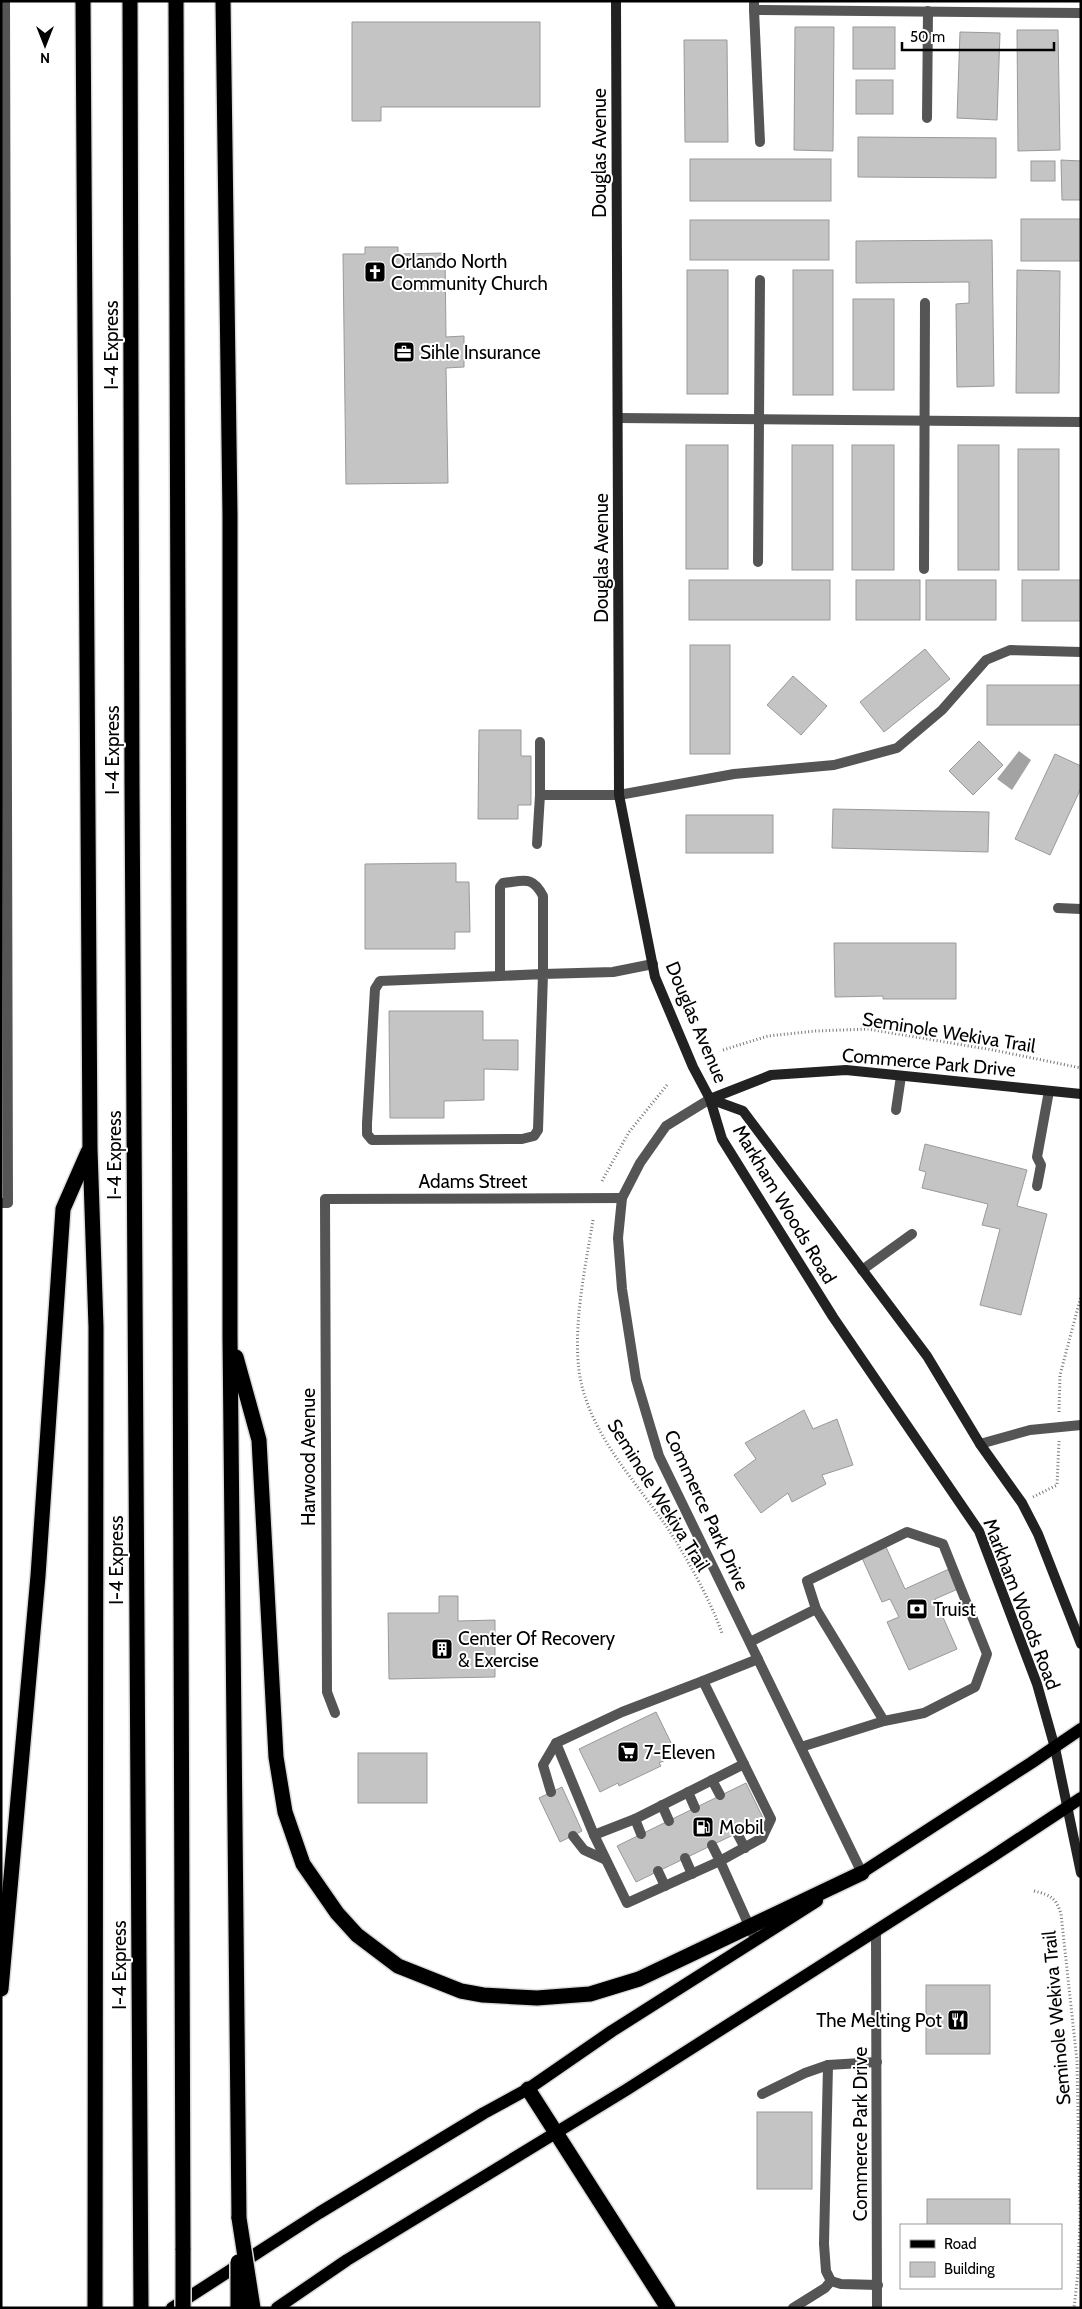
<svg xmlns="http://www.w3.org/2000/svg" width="1082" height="2309" viewBox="0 0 1082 2309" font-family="Cabin,sans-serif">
	<rect width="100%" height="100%" fill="#fff"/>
	<polygon fill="#a3a3a3" points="1019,751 1031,760 1012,790 997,779"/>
	<g fill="#c4c4c4" stroke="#999">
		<polygon points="352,22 540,22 540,107 381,107 381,121 352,121"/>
		<polygon points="795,27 834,27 833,151 794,150"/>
		<rect x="853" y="27" width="42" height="42"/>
		<polygon points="1017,30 1058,30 1060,150 1018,151"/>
		<polygon points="960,32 1000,33 997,120 957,118"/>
		<polygon points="684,40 727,40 728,142 685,142"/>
		<rect x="856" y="80" width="37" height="34"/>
		<polygon points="858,137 996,138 996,178 858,177"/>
		<rect x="690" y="159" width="141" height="42"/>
		<polygon points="1061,160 1081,161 1081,200 1062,200"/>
		<rect x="1031" y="161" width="24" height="20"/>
		<rect x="1021" y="219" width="60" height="42"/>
		<rect x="690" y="220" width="139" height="40"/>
		<polygon points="992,240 994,386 957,387 956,304 969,303 969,282 856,283 856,241"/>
		<polygon points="365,247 398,247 398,254 445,253 446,337 464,336 464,367 446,368 448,483 346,484 343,254 365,254"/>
		<rect x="687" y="270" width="41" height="124"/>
		<rect x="793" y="270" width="40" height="125"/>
		<polygon points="1017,270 1060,271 1059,393 1016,393"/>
		<rect x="853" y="299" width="41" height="91"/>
		<rect x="686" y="445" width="42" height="124"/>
		<rect x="792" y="445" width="41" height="125"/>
		<rect x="852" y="445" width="42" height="125"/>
		<rect x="958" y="445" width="41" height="125"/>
		<rect x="1018" y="449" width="41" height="121"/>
		<rect x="689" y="580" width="141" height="40"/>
		<rect x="856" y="580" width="64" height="40"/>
		<rect x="926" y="580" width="70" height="40"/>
		<rect x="1022" y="580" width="59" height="41"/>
		<rect x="690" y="645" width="40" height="109"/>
		<polygon points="925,649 950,679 884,732 860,702"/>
		<polygon points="793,676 827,706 801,735 767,705"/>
		<rect x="987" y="685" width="94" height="40"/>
		<polygon points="479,730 521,730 521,756 531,756 531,805 518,805 518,819 478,819"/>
		<polygon points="979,741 1003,765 973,795 949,771"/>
		<polygon points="1055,754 1081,766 1081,788 1050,855 1015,839"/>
		<polygon points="833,809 989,812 988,852 832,848"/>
		<rect x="686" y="815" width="87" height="38"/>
		<polygon points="456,863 456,882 469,882 470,932 455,932 455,949 365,949 365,864"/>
		<polygon points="834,943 956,943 956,999 883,999 883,996 835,997"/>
		<polygon points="389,1011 483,1011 483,1040 518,1040 518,1070 484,1069 484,1100 444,1101 444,1118 390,1118"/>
		<polygon points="925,1144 1027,1170 1017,1206 1047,1214 1021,1315 980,1305 1000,1229 982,1225 988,1204 922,1188 926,1172 919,1170"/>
		<polygon points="804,1410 813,1429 837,1419 853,1465 822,1475 826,1484 792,1502 788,1493 761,1513 734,1475 756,1459 745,1443"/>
		<polygon points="886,1547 905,1589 949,1569 958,1589 935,1599 957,1649 909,1670 887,1622 899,1617 890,1599 882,1602 862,1558"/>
		<polygon points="439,1596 458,1596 458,1621 495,1620 495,1677 389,1679 388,1613 439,1613"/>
		<polygon points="656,1712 677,1755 659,1763 661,1766 619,1786 618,1783 600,1792 579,1749"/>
		<rect x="358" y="1753" width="69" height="50"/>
		<polygon points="746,1783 764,1820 636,1882 617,1846"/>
		<polygon points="562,1787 582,1831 560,1842 539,1798"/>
		<rect x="926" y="1985" width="64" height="69"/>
		<rect x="757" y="2112" width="55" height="77"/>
		<rect x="927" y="2199" width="83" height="26"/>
	</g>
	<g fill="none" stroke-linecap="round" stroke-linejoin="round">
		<g stroke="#dbdbdb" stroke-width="15">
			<g id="primary">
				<polyline points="855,1877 1031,1763 1081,1729"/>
				<polyline points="172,2308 319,2213 484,2113 528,2089 612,2031 817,1901"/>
				<polyline points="277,2308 347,2260 626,2090 990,1858 1081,1798"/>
			</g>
		</g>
		<g stroke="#dbdbdb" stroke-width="18">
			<g id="highway">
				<polyline points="83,1 90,1149 96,1327 95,2308"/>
				<polyline points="130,1 132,784 141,2308"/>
				<polyline points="176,1 183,2250"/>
				<polyline points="223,1 230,515 230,1337 239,2218"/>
				<polyline points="236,1357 259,1440 276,1757 285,1812 303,1864 337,1913 357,1935 398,1966 461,1991 483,1995 537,1998 590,1994 639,1979 862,1873"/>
				<polyline points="1,1989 38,1576 63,1209 88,1152"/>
				<polyline points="528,2089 668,2308"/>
			</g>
		</g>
		<g stroke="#777" stroke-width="3" stroke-dasharray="1 2.5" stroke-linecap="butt">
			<polyline points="723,1050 768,1036 816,1031 868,1029 993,1050 1081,1068"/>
			<polyline points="602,1181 629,1132 667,1085"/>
			<path d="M 593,1220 C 585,1269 569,1342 583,1390 C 599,1447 643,1489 674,1538 C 692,1568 710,1600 722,1633"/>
			<polyline points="1059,1412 1060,1375 1081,1296"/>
			<polyline points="1033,1497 1057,1485 1059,1441"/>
			<path d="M 1034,1891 C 1051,1895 1056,1898 1061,1914 L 1077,2061 L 1080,2217 L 1078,2273 L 1074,2308"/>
		</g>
		<g stroke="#555" stroke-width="10">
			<polyline points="754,1 754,10 1081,13"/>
			<polyline points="754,10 760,142"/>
			<polyline points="927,118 928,11"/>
			<polyline points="540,795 619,795"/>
			<polyline points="537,844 540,795 540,742"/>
			<polyline points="1058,908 1081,909"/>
			<path d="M 500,976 L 380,981 L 375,989 L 367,1123 L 367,1134 L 372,1140 L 522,1139 L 534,1136 L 538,1130 L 543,974 L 500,976 L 500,887 L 503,883 C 524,881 532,875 543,896 L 543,974 L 613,972 L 653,964"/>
			<polyline points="896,1110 901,1076"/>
			<polyline points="1037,1186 1041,1165 1037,1157 1049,1091"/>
			<polyline points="862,1270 912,1234"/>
			<polyline points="980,1444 1030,1430 1081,1425"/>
			<polyline points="750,1642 816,1609"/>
			<polyline points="703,1681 622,1712 556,1743 594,1835 627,1903 720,1861 712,1845"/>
			<polyline points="801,1747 884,1721 924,1713 975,1687 987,1654 943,1544 907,1532 807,1581 816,1609 884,1721"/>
			<polyline points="712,1780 720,1795"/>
			<polyline points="551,1792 543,1765 556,1743"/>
			<polyline points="688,1792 695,1808"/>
			<polyline points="662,1805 669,1821"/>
			<polyline points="635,1819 641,1834"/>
			<polyline points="737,1833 745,1848"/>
			<polyline points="594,1835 635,1819 744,1764"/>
			<polyline points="573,1836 584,1850 606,1860"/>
			<polyline points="685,1858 692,1874"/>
			<polyline points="658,1871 665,1886"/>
			<polyline points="755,1939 720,1861 762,1838 771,1819 703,1681 758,1659"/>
			<polyline points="828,2065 824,2244 826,2271 831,2281"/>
			<polyline points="762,2094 805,2073 828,2065 877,2062"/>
			<polyline points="793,2308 825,2288 831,2281 841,2284 878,2285"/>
		</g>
		<g stroke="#555" stroke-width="10">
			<polyline points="618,418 1081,422"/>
			<polyline points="758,562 760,280"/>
			<polyline points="924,569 925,303"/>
			<polyline points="619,795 734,774 834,765 897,748 942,710 986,660 1010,650 1081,652"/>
			<polyline points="710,1099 666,1126 640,1163 622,1198 618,1238 622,1289 636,1379 659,1456 862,1873"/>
			<polyline points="1,1203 8,1203 5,1"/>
			<polyline points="335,1713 327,1692 325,1199 622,1198"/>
			<polyline points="876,1931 877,2308"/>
		</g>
		<g stroke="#222" stroke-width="10">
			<polyline points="616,1 619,795 655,977 693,1067 710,1099 722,1139 833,1317 979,1531 1037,1684 1055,1748 1081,1873"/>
			<polyline points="710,1099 743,1111 927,1356 980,1444 1022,1503 1038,1534 1081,1644"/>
			<polyline points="710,1099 771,1075 846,1070 1081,1094"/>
		</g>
		<use href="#primary" stroke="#000" stroke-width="12"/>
		<use href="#highway" stroke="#000" stroke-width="15"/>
		<g stroke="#dbdbdb" stroke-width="18" stroke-linecap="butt">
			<g id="highway-bridge">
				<polyline points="239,2218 253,2308"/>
				<polyline points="183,2308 183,2250"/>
				<polyline points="238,2308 238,2262"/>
			</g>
		</g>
		<use href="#highway-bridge" stroke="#000" stroke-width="15"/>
	</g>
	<defs>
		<g id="church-square" transform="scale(1.125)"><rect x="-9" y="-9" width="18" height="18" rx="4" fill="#000" stroke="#fff"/><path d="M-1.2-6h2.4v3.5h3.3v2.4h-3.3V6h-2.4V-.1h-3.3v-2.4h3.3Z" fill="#fff"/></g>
		<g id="office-square" transform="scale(1.125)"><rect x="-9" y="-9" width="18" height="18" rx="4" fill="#000" stroke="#fff"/><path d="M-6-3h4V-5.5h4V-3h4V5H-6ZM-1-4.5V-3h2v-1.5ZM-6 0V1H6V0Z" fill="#fff"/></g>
		<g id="bank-square" transform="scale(1.125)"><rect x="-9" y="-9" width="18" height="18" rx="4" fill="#000" stroke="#fff"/><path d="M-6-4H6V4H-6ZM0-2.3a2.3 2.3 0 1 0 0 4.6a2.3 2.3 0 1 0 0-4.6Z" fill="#fff"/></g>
		<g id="building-square" transform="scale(1.125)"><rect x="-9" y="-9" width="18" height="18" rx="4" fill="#000" stroke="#fff"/><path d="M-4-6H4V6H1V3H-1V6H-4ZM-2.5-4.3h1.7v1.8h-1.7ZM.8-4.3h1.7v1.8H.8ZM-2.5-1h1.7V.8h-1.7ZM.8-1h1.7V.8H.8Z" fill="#fff"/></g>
		<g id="supermarket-square" transform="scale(1.125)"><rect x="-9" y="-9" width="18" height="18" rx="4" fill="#000" stroke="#fff"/><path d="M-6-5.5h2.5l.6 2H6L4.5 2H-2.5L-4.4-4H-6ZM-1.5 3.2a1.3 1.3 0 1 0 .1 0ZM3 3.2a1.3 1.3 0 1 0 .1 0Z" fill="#fff"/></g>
		<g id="fuel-square" transform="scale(1.125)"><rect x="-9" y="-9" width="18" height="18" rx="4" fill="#000" stroke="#fff"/><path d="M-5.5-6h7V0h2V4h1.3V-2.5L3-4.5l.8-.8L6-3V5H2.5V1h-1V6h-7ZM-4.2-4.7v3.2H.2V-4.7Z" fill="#fff"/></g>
		<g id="restaurant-square" transform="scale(1.125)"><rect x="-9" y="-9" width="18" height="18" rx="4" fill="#000" stroke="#fff"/><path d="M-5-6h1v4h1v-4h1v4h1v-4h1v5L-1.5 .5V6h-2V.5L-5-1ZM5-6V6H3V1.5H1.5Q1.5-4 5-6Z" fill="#fff"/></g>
	</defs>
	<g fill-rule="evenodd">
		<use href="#church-square" x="375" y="272"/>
		<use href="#office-square" x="404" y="352"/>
		<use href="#bank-square" x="917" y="1609"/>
		<use href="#building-square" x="442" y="1649"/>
		<use href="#supermarket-square" x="628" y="1752"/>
		<use href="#fuel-square" x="703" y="1827"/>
		<use href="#restaurant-square" x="958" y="2020"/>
	</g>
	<g text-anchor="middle" stroke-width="4" stroke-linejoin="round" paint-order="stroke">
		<g font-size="19" fill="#000" stroke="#fff">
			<text transform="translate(599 153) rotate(-90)" y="7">Douglas Avenue</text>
			<text transform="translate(111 345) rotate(-90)" y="7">I-4 Express</text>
			<text transform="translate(601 558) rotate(-90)" y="7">Douglas Avenue</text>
			<text transform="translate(112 750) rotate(-90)" y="7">I-4 Express</text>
			<text transform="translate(697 1022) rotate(67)" y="7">Douglas Avenue</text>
			<text transform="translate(949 1032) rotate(9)" y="7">Seminole Wekiva Trail</text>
			<text transform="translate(929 1062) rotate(5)" y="7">Commerce Park Drive</text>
			<text transform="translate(114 1155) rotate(-90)" y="7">I-4 Express</text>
			<text x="473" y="1188">Adams Street</text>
			<text transform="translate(785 1204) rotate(59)" y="7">Markham Woods Road</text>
			<text transform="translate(308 1457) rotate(-90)" y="7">Harwood Avenue</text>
			<text transform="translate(659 1495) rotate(58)" y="7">Seminole Wekiva Trail</text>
			<text transform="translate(707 1510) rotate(65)" y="7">Commerce Park Drive</text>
			<text transform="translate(116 1560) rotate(-90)" y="7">I-4 Express</text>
			<text transform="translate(1022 1604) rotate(69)" y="7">Markham Woods Road</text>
			<text transform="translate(119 1965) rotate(-90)" y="7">I-4 Express</text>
			<text transform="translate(1056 2018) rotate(-95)" y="7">Seminole Wekiva Trail</text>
			<text transform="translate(860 2134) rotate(-90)" y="7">Commerce Park Drive</text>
		</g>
		<g font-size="19" fill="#000" stroke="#fff" text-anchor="start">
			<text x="391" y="268">Orlando North<tspan x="391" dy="22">Community Church</tspan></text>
			<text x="420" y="359">Sihle Insurance</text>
			<text x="933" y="1616">Truist</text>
			<text x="458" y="1645">Center Of Recovery<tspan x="458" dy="22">&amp; Exercise</tspan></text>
			<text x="644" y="1759">7-Eleven</text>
			<text x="719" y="1834">Mobil</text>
			<text x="942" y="2027" text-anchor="end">The Melting Pot</text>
		</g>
	</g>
	<rect width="1082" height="2309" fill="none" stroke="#000000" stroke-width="5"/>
	<rect x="900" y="2224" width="162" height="65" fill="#ffffff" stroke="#999999"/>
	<rect x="910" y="2240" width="25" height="8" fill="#000000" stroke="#999999"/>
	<text x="944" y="2249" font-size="15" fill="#000000">Road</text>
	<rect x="910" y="2262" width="25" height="15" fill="#c4c4c4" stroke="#999999"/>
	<text x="944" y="2274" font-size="15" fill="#000000">Building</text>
	<g transform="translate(45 45) rotate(180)" stroke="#ffffff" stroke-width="4" paint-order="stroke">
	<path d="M0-4L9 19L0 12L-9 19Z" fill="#000000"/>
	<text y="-8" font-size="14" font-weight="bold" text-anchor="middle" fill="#000000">N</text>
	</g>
	<path d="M902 42v8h152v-8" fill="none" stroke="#000000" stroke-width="2.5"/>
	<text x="910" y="42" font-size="15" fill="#000000" stroke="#ffffff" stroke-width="4" paint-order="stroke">50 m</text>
</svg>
